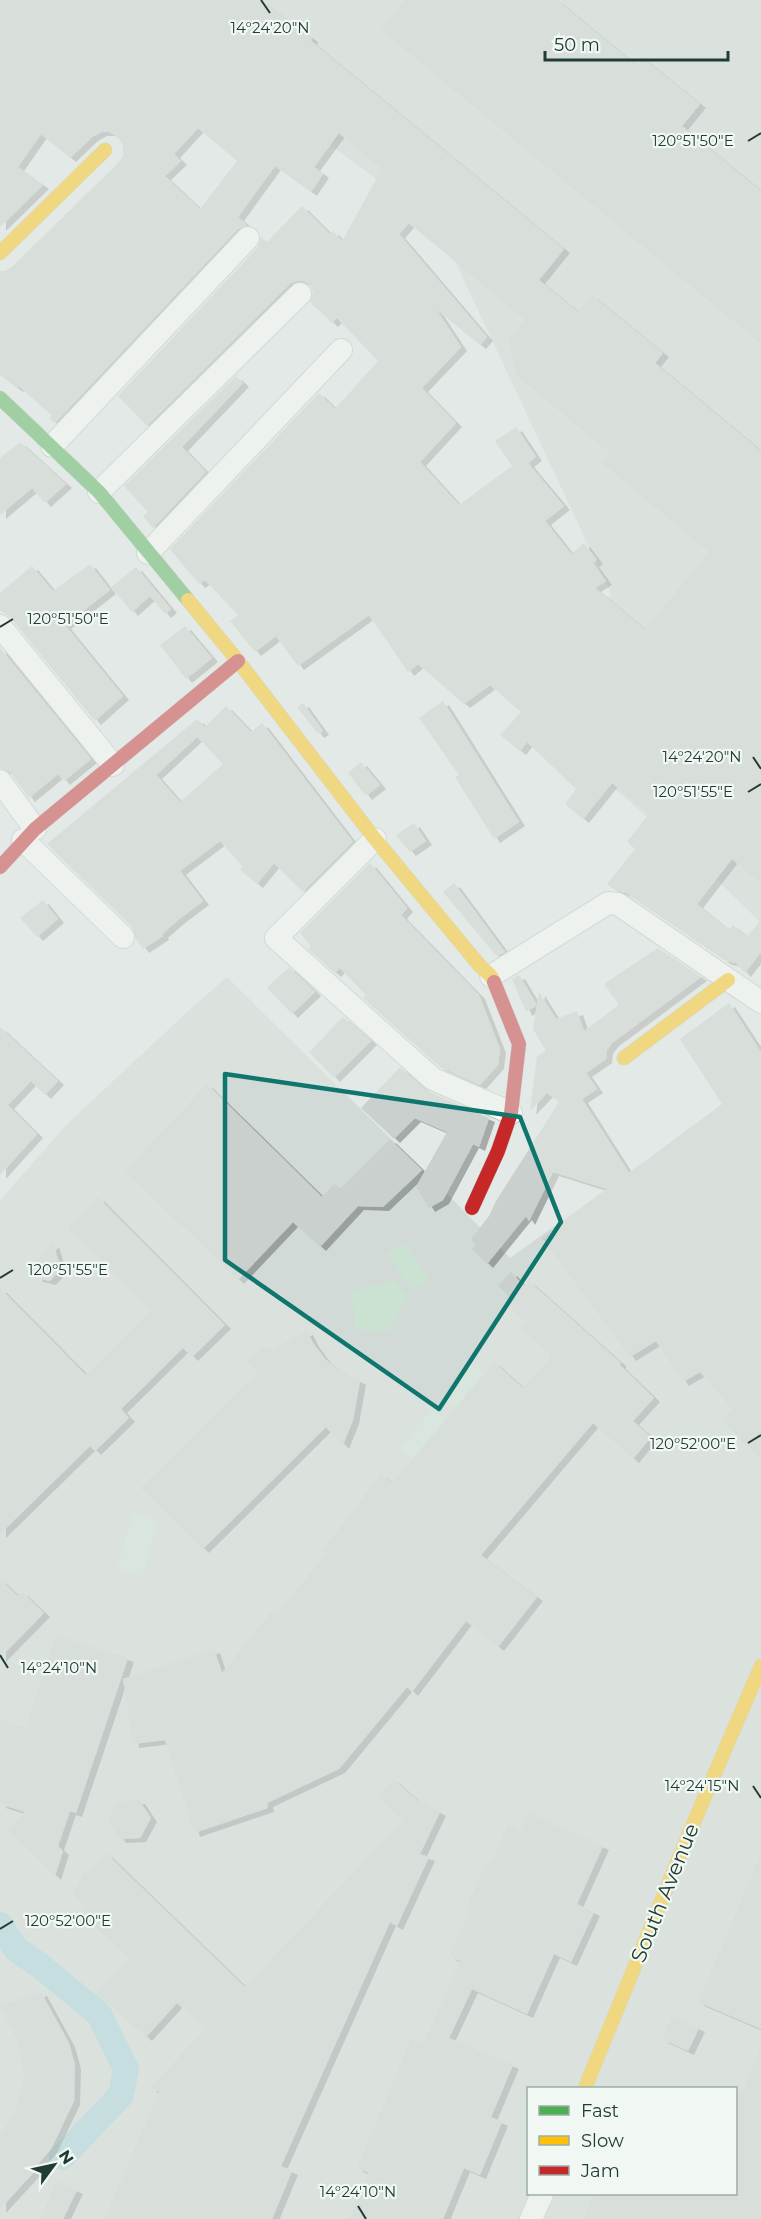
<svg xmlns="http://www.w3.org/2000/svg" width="761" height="2219" viewBox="0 0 761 2219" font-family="Montserrat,sans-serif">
	<defs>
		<filter id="shadow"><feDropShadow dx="6" dy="4" stdDeviation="0" flood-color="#0004"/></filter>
	</defs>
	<rect width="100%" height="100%" fill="#e3e9e6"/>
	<g fill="#d1dad6" fill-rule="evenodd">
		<polygon points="135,0 761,0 761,923 691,855 517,704 611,594 438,225"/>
		<path d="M 227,977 L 451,1198 L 510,1258 L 761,1078 L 761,2219 L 0,2219 L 0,1200 L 66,1125 L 187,1012 ZM 528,2088 L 736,2088 L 736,2194 L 528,2194 Z"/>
	</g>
	<g fill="#cbe2d2">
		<polygon points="405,1243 429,1279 412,1291 387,1254"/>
		<polygon points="394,1280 407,1295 390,1332 355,1330 352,1292"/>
		<polygon points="471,1364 487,1377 459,1412 443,1398"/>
		<polygon points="433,1409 449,1424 416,1463 399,1448"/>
		<polygon points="134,1513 159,1520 142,1576 117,1569"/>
	</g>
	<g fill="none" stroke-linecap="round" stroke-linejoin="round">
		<polyline stroke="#a3d1d8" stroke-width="26" points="0,1925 16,1949 39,1965 99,2014 126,2069 121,2095 62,2157"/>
	</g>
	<g fill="#cad0cd" fill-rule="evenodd" filter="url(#shadow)">
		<path d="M 0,0 L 261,0 L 312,38 L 311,41 L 564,249 L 539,280 L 578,312 L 592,295 L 663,353 L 655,363 L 761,451 L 761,884 L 732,859 L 697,904 L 729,930 L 733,925 L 747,937 L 761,920 L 761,952 L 745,973 L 736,963 L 726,961 L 626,893 L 615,890 L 607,884 L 635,849 L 627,842 L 649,814 L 612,783 L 583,819 L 565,804 L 576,789 L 527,742 L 520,751 L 500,735 L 521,712 L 490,685 L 464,704 L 418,664 L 408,672 L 369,615 L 298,666 L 276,636 L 255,652 L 230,621 L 238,615 L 205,580 L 199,584 L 170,549 L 319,393 L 335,409 L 378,361 L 337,318 L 332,323 L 310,302 L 313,291 L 310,285 L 304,281 L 297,281 L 291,283 L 147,426 L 118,396 L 258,247 L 261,237 L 267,242 L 302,206 L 330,234 L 333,231 L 342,241 L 382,169 L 339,133 L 314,167 L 323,174 L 311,192 L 275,166 L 238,217 L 247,225 L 238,229 L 55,423 L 49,418 L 52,416 L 19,386 L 17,388 L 0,375 L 0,271 L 5,271 L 13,266 L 118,163 L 123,156 L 123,146 L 118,137 L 109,132 L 101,132 L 92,137 L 70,158 L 41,134 L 18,167 L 43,185 L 0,227 ZM 198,128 L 237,161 L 200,209 L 165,176 L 181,161 L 174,154 ZM 409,223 L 525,320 L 509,340 L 517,376 L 610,453 L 602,463 L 709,552 L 645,629 L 595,588 L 606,581 L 593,563 L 597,560 L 584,543 L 571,554 L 545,521 L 564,506 L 528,463 L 536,457 L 516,427 L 495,441 L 512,466 L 459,505 L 420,462 L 456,423 L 422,388 L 461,347 L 436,309 L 480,345 L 487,337 L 399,234 Z"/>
		<polygon points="405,0 557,0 636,65 642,57 700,104 682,126 761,191 761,344 381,30"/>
		<polygon points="236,376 243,383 182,447 206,472 153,528 143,516 148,512 124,486"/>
		<polygon points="20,442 66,484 45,503 32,488 0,515 0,458"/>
		<polygon points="90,564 110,590 65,625 123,696 95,721 10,617 0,610 0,593 32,566 53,591"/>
		<polygon points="136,567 171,609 165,614 150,596 132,612 111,587"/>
		<polygon points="185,626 212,658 186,679 160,645"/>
		<polygon points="0,648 91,759 64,781 58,774 29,798 11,773 0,768"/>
		<polygon points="443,701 519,822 494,839 455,777 459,775 419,718"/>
		<polygon points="303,703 323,731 318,734 297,707"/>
		<path d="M 226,706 L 251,732 L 262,723 L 353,842 L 303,892 L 274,863 L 257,884 L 240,870 L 243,867 L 220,841 L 180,871 L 203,901 L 178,920 L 162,934 L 163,936 L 143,949 L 136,939 L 132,927 L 47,844 L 197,719 L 205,727 ZM 197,737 L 223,764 L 180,802 L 156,775 Z"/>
		<polygon points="361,762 380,785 366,796 348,773"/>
		<polygon points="414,823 426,841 410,852 396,835"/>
		<polygon points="370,863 407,908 401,915 479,995 500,1049 498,1065 480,1085 440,1067 363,998 366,995 340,968 335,973 308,949 311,946 300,933"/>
		<polygon points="454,883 505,952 497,956 494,953 443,892"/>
		<polygon points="43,900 58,919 37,937 20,918"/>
		<polygon points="658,948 701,977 612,1043 607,1050 606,1059 586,1073 597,1089 582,1099 629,1173 722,1104 680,1039 729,1003 761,1052 761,1460 722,1421 732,1409 700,1372 683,1382 656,1341 630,1357 542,1238 607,1189 553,1172 529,1221 526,1216 487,1264 472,1249 476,1245 471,1239 489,1216 496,1201 559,1102 547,1093 530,1111 537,1056 546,1051 533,1029 537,1005 526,1012 512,979 519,975 537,1005 539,992 556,1019 577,1011 584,1031 619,1005 604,984"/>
		<polygon points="289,967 315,992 292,1014 267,988"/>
		<polygon points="343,1017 371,1041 334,1078 309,1052"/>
		<polygon points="0,1027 58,1081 45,1095 31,1081 8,1105 37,1134 0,1175"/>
		<polygon points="400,1067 427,1091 489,1118 479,1147 473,1144 443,1200 429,1208 416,1187 447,1132 415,1118 394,1139 361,1108"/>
		<polygon points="207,1084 322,1197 334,1184 340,1189 390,1139 422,1170 383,1207 358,1206 320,1247 293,1222 238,1280 125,1171"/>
		<polygon points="98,1197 225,1325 192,1357 183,1348 121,1409 129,1418 95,1451 90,1446 0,1534 0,1288 86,1375 151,1311 68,1227"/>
		<polygon points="53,1243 61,1269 50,1281 37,1278 32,1265"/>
		<polygon points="511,1272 524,1286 529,1281 621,1363 619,1364 654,1398 633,1421 651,1437 633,1459 593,1423 481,1555 537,1597 498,1647 466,1621 412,1692 407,1687 339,1769 267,1803 268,1808 194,1833 165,1740 133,1744 123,1679 214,1649 222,1673 272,1611 277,1614 326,1554 322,1551 381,1474 392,1483 494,1362 523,1388 552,1356 521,1328 526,1322 507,1305 512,1299 498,1286"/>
		<polygon points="307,1331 313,1343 325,1359 339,1370 360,1381 353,1420 343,1445 326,1427 203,1549 140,1488 258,1373 247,1362 263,1347 272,1349"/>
		<polygon points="0,1579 18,1596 22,1592 44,1613 0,1658"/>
		<polygon points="56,1635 128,1658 76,1813 70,1811 58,1846 63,1851 55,1876 8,1830 25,1812 0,1804 0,1719 26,1728"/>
		<polygon points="393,1779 417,1800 440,1812 420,1854 429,1857 397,1926 390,1922 281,2166 292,2171 272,2219 104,2219 159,2092 150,2088 205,2029 177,2003 146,2037 96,1993 130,1959 82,1914 88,1909 73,1894 84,1872 86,1874 106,1853 245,1987 403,1820 378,1797"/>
		<polygon points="139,1800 151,1818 140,1838 120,1839 108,1821 117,1802"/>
		<polygon points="528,1812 603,1846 577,1904 594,1912 571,1962 554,1954 527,2014 472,1989 449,2038 513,2065 491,2117 502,2122 480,2175 464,2168 443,2219 349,2219 369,2173 357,2168 411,2039 423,2044 460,1961 449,1956 471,1908 467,1906 487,1862 490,1864 508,1824 520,1830"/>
		<polygon points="761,1853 761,2029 698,2002"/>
		<polygon points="41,1992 69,2043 75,2065 74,2101 51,2149 33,2170 35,2171 0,2209 0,2136 14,2113 24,2081 21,2058 16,2038 0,2006"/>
		<polygon points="672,2016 699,2028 688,2051 662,2039"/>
		<polygon points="761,2047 761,2219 584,2219 594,2193 735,2193 735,2090 742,2092"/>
		<polygon points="57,2181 77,2190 63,2219 40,2219"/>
	</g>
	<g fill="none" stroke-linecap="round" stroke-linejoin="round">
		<g stroke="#c0c6c3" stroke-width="24">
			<g id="street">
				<polyline points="52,446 248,238"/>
				<polyline points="99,492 300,294"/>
				<polyline points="148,553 341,350"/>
				<polyline points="0,626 113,765"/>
				<polyline points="0,781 35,829"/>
				<polyline points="375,839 276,938 433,1079 511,1113"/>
				<polyline points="23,840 123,937"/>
				<polyline points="491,976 608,903 618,904 761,1002"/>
				<polyline points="531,2219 542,2194"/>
			</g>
		</g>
		<g stroke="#bec7c3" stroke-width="15">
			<polyline id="fast" points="0,398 99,492 188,600"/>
		</g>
		<g stroke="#bec7c3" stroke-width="15">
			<g id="slow">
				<polyline points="0,253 105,150"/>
				<polyline points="188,600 238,661 375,839 480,966 491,976 494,982"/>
				<polyline points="624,1058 728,980"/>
				<polyline points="585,2088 690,1831 761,1666"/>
			</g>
		</g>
		<g stroke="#bec7c3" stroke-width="15">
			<g id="jam">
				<polyline points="0,867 35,829 238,661"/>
				<polyline points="472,1208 498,1151 511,1113 519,1044 494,982"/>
			</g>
		</g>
		<use href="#street" stroke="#fbfcfb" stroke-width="22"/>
		<use href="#fast" stroke="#4caf50" stroke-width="14"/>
		<use href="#slow" stroke="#ffc107" stroke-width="14"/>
		<use href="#jam" stroke="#c62828" stroke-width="14"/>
	</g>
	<path d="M0 0H761V2219H0ZM 225,1074 L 520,1117 L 561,1222 L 439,1409 L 225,1260 Z" fill="#e3e9e6" fill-opacity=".55" fill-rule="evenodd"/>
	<path fill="none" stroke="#0f766e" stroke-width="4.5" stroke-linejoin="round" d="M 225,1074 L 520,1117 L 561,1222 L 439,1409 L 225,1260 Z"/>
	<path fill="none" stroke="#203c35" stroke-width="2" d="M 261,0 L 270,13M 748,141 L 761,133M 0,627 L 13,619M 753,757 L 761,769M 748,792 L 761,784M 0,1278 L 13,1270M 748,1443 L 761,1435M 0,1655 L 8,1668M 753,1786 L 761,1798M 0,1929 L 13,1921M 358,2206 L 366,2219"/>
	<g text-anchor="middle" stroke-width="4.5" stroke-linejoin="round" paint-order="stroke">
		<g font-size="21" fill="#203c35" stroke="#f1f8f4">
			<text transform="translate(665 1893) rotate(-68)" y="7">South Avenue</text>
		</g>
	</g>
	<g font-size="15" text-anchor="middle" fill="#203c35" stroke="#f1f8f4" stroke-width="4.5" stroke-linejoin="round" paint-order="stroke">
		<text x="270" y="33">14°24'20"N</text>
		<text x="693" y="146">120°51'50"E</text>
		<text x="68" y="624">120°51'50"E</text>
		<text x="702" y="762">14°24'20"N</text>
		<text x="693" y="797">120°51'55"E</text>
		<text x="68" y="1275">120°51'55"E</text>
		<text x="693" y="1449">120°52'00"E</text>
		<text x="59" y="1673">14°24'10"N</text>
		<text x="702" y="1791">14°24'15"N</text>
		<text x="68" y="1926">120°52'00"E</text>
		<text x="358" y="2197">14°24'10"N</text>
	</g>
	<rect x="527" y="2087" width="210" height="108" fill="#f1f8f4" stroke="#9dada8" stroke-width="1.5"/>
	<rect x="539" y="2106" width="30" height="9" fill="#4caf50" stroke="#9dada8" stroke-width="1.5"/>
	<text x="581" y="2117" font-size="18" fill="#203c35">Fast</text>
	<rect x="539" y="2136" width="30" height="9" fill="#ffc107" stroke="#9dada8" stroke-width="1.5"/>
	<text x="581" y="2147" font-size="18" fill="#203c35">Slow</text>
	<rect x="539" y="2166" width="30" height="9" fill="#c62828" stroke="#9dada8" stroke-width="1.5"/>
	<text x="581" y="2177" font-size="18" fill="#203c35">Jam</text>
	<g transform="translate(54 2165) rotate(57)" stroke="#f1f8f4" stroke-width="4.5" paint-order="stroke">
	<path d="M0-4.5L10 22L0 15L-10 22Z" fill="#203c35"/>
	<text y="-9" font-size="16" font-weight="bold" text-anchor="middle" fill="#203c35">N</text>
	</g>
	<path d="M545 51v9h183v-9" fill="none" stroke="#203c35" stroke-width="3"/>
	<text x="554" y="51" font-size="18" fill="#203c35" stroke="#f1f8f4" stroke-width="4.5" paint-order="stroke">50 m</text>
</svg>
